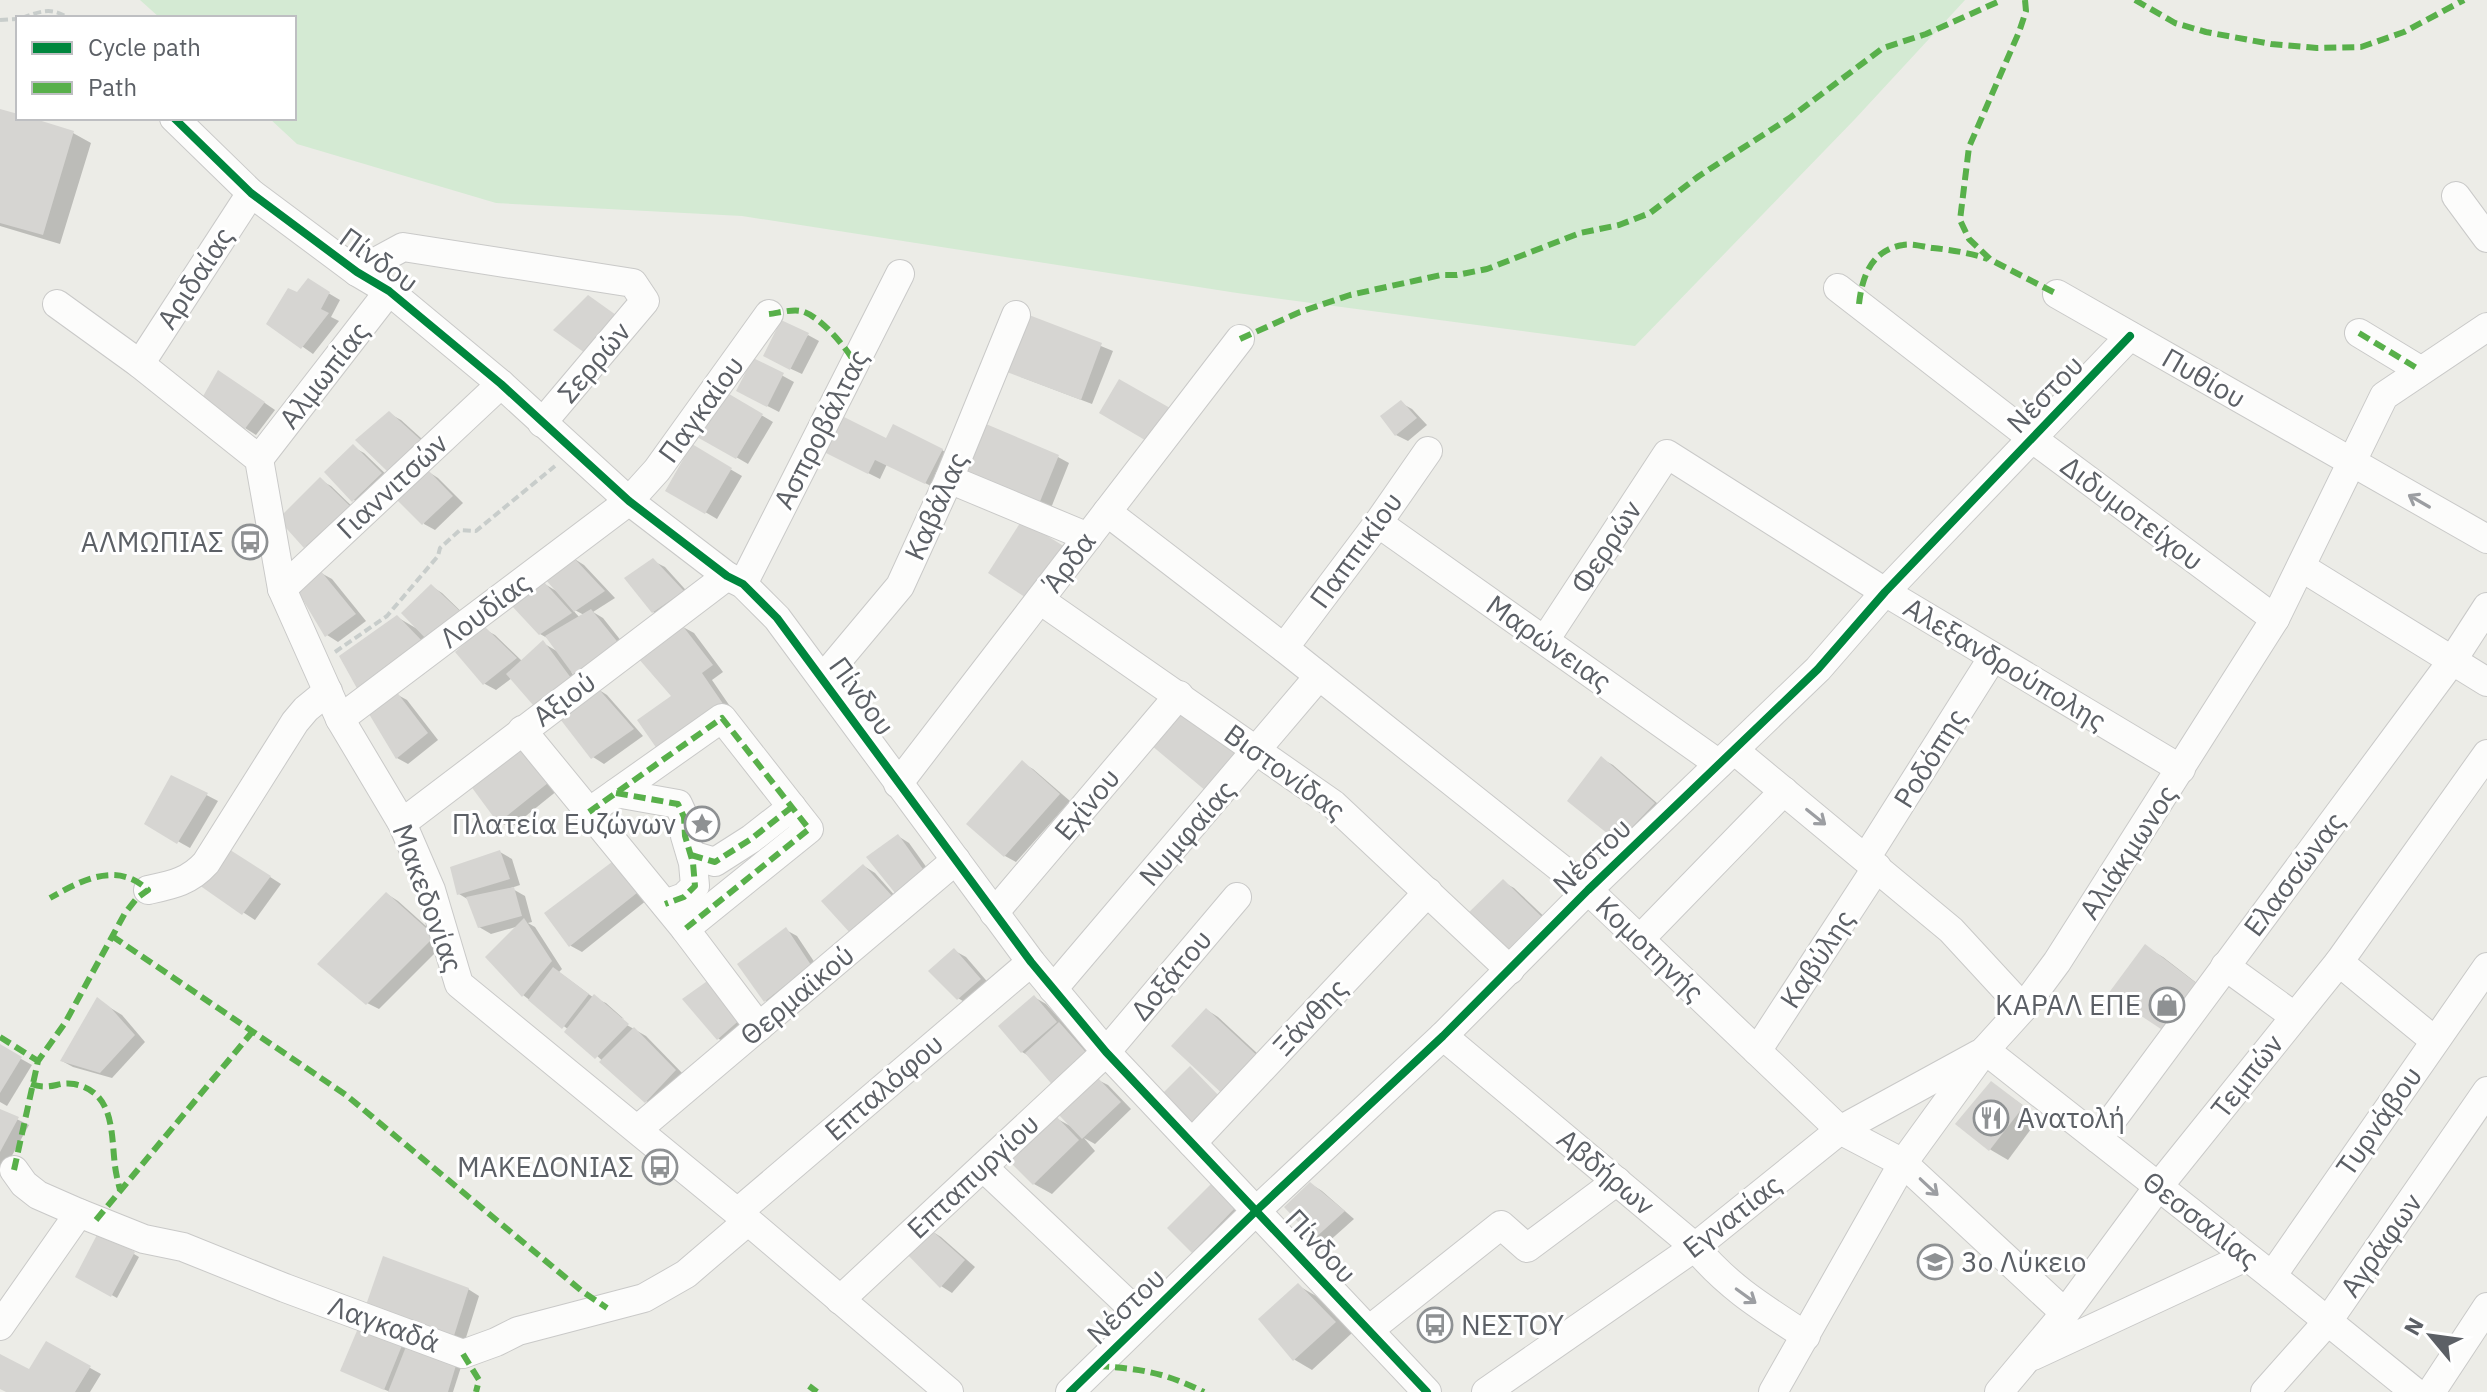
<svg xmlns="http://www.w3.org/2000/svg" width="2487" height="1392" viewBox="0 0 2487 1392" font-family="'IBM Plex Sans',sans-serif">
	<rect width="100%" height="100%" fill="#ecece7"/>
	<polygon fill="#d4ead3" points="140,0 1965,0 1855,119 1635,346 1237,293 742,216 496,203 297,144 269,118 294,118 294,18 160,18"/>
	<g fill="#0003" fill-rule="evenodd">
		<polygon points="0,111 18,116 18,118 73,133 91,143 60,244 0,226"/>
		<polygon points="308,281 340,300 331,317 339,321 313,354 269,323 298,295"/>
		<polygon points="1030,317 1113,351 1092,404 1021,377"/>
		<polygon points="808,335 819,341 802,374 776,362"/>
		<polygon points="754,360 794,382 779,412 750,397"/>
		<polygon points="230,379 275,410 256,435 245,428"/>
		<polygon points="725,394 773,422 748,464 700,436"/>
		<polygon points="1401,403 1412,409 1427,425 1408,441 1396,435"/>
		<polygon points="390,414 401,420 432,448 400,476"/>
		<polygon points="887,441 942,450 953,457 937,489 887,464 880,479 838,458"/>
		<polygon points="353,447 364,453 392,480 365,507 354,500"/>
		<polygon points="692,447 742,476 717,519 668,490"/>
		<polygon points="1058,457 1069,463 1051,508 968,472"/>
		<polygon points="427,471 438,478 463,503 435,530 424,524"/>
		<polygon points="320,480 331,486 360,514 317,553 306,546"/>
		<path d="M 573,558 L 584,565 L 615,598 L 593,612 L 603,618 L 630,652 L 588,682 L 571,672 L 581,685 L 546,710 L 535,704 L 512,678 L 496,690 L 485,684 L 457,652 L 484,629 L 495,635 L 523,662 L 543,643 L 560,653 L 549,639 L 540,634 L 543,583 L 558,592 ZM 571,608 L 584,615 L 580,618 Z"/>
		<polygon points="653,561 665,567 693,598 664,618 653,612"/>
		<polygon points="321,573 332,579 366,621 338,642 327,635"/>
		<polygon points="431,586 442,593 472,622 378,701 397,617 419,630"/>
		<polygon points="683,627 694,633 723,672 712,680 738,718 674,696"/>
		<polygon points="596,688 607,695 643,736 604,764 593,757"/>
		<polygon points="396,694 407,700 438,740 408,764 397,758"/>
		<polygon points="534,754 563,786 511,828 499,822"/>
		<polygon points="1602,759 1613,765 1665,810 1619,840"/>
		<polygon points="1022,763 1033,769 1070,801 1016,862 1005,856 969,824"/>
		<polygon points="172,777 218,801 190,848 147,824"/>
		<polygon points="898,836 909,843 935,879 908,898"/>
		<polygon points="500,852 512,859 520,885 511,888 525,896 532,922 528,923 535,927 562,969 559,972 594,998 606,1003 624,1019 622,1018 620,1021 646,1036 686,1077 657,1108 646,1101 569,1030 523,995 519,926 491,934 479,927 469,900 459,894"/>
		<polygon points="236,855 281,884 255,920 201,885"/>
		<polygon points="616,861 652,896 582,952 571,946 547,913"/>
		<polygon points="864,866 875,873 904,906 863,939"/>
		<polygon points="1503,882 1514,888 1552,924 1506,952"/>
		<polygon points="387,894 398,901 445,943 379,1009 367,1003"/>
		<polygon points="786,930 797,936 821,972 777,1007 765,1000"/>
		<polygon points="2146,947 2163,957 2216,998"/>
		<polygon points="955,951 966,957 991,986 969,1005 958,998"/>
		<polygon points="1034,997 1046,1004 1101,1065 1029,1056 1022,1052"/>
		<polygon points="685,1000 753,1024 730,1045 719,1039"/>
		<polygon points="109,1007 122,1015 145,1042 112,1078 73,1067 62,1061"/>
		<polygon points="1207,1010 1218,1017 1272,1067 1239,1103"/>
		<polygon points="0,1047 32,1065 7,1106 0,1102"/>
		<polygon points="1096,1079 1108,1085 1131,1109 1095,1144 1084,1138 1095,1151 1052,1194 1034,1184 1054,1117 1072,1127"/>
		<polygon points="1992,1084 2040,1117 2008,1160 1991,1150 1957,1123"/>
		<polygon points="0,1111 29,1125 4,1170 0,1167"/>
		<polygon points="1311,1184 1322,1191 1354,1219 1326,1244 1315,1237"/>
		<polygon points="1223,1192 1246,1214 1204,1257 1193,1251"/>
		<polygon points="930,1230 941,1237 975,1267 952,1293 941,1286"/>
		<polygon points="100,1234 139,1257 117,1298 78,1276"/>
		<polygon points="1299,1286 1316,1296 1352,1333 1312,1370 1295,1360 1260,1320"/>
		<polygon points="468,1289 479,1296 464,1344 378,1307"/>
		<polygon points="360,1329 461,1367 453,1392 390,1392 347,1373"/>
		<polygon points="47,1344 101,1374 90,1392 10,1392 0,1387 0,1356 30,1371"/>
	</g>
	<g fill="#d6d5d2">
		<polygon points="0,109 18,114 18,118 32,118 74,131 43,235 0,223"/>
		<polygon points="308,278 330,292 321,309 329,313 301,349 266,324 288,288 297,292"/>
		<polygon points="588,295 616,315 585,353 553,330"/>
		<polygon points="1029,315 1102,343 1081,400 1007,372"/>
		<polygon points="781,320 809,333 790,370 763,356"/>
		<polygon points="753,358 784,373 767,407 736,391"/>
		<polygon points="218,370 265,402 244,430 202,398"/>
		<polygon points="1119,379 1170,408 1150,443 1099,413"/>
		<polygon points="724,391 763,414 736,459 697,437"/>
		<polygon points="1401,400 1417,418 1395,436 1380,416"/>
		<polygon points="389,411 422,441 388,472 355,440"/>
		<polygon points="842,416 886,438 893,424 943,449 925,484 875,460 868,474 824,452"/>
		<polygon points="986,424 1059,455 1039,504 966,473"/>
		<polygon points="353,444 382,473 352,502 324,472"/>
		<polygon points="692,444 732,468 705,514 665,491"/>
		<polygon points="427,469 453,496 422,525 395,498"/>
		<polygon points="320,477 350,506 304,548 278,519"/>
		<polygon points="1022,520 1065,547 1031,601 988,573"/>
		<polygon points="572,556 605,591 574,612 546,580"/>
		<polygon points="653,558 684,591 652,613 624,578"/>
		<polygon points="320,570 356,614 325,637 297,590"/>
		<polygon points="543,581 572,613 539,635 511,605"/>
		<polygon points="431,584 463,614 428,641 401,613"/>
		<polygon points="591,609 620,645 575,677 545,636"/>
		<polygon points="397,615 427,646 359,692 339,656"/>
		<polygon points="682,625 713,665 702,673 728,711 662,756 637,720 671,696 638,658"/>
		<polygon points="484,626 517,658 483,685 455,652"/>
		<polygon points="543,640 571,678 533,705 506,674"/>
		<polygon points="596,686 634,729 591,759 557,715"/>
		<polygon points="396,691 428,733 396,759 369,714"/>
		<polygon points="1184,706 1239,752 1206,791 1151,745"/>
		<polygon points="522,745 553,779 498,823 470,785"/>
		<polygon points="1601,756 1655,803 1618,842 1567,801"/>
		<polygon points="1022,760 1060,794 1004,857 966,824"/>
		<polygon points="171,775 208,793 177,844 144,824"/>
		<polygon points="898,834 925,872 895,893 866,857"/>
		<polygon points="224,846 271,876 242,915 199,885"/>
		<polygon points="500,850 510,879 457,895 450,867"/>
		<polygon points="616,859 642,889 569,947 544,913"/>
		<polygon points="863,864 894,898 851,934 821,901"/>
		<polygon points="1503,879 1542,917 1505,953 1464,917"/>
		<polygon points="514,887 522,916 478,928 466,897"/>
		<polygon points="386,892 435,936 366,1005 317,964"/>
		<polygon points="524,918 552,961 522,997 485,957"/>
		<polygon points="786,927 811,965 764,1002 737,964"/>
		<polygon points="2145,944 2200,986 2164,1031 2108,994"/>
		<polygon points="954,948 981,979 957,1000 928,971"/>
		<polygon points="553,967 589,994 562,1029 528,1000"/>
		<polygon points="713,977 743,1017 717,1040 682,999"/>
		<polygon points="594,994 629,1024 595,1059 564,1032"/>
		<polygon points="1034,995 1057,1022 1021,1053 998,1026"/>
		<polygon points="97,997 110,1007 135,1035 100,1073 60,1061"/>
		<polygon points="1206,1008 1262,1060 1227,1098 1171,1046"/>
		<polygon points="1059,1022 1091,1058 1056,1089 1025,1053"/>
		<polygon points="634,1027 676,1070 645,1103 599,1062"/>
		<polygon points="0,1044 22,1057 0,1093"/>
		<polygon points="1190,1066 1222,1099 1193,1128 1161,1095"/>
		<polygon points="1096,1076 1121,1102 1082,1139 1058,1114"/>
		<polygon points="1991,1081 2024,1106 1989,1151 1955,1124"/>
		<polygon points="0,1109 19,1117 0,1152"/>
		<polygon points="1054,1114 1079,1140 1033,1185 1008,1160"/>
		<polygon points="1310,1182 1345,1211 1314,1239 1284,1207"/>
		<polygon points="1212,1183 1236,1207 1192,1253 1167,1228"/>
		<polygon points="929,1228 965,1260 940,1288 904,1251"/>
		<polygon points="99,1231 135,1252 111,1297 75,1277"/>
		<polygon points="383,1256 469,1288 453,1339 366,1305"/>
		<polygon points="1298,1283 1336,1322 1293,1361 1258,1319"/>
		<polygon points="359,1326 403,1343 384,1390 340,1371"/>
		<polygon points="46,1341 91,1366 75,1392 6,1392 0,1389 0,1354 29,1369"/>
		<polygon points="407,1344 457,1362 448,1392 388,1392"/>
	</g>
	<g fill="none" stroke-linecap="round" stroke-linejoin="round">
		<g stroke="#c9c9c8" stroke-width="30">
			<g id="minor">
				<polyline points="174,118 251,193 357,272 389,291 501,384 629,501 727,576 743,584 777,618 1031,962 1106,1052 1427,1392"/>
				<polyline points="2456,196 2487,238"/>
				<polyline points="357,272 403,247 633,283 645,301 542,423"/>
				<polyline points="1838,288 2033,439 2275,619"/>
				<polyline points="2057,294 2487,539"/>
				<polyline points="57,304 140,364 259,459 282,589 340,719 402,823 431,890 459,984 748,1221 949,1392"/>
				<polyline points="2359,333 2420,370"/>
				<polyline points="140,364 251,193"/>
				<polyline points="259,459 389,291"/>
				<polyline points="949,479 1088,537"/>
				<polyline points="1107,512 1284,648 1588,890 1840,1130 1903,1163 2065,1313"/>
				<polyline points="1378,523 1719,764"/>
				<polyline points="2301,567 2487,682"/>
				<polyline points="743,584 900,274"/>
				<polyline points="282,589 501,384"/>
				<polyline points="1040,600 1333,804 1510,970"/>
				<polyline points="1545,640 1667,454 1885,592 2181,769"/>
				<polyline points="1284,648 1378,523 1428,451"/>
				<polyline points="823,678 900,586 949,479 1016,315"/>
				<polyline points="340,719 629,501 657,470 769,314"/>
				<polyline points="522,730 685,929 759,1027"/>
				<polyline points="1734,750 1951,930 2023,1008"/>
				<polyline points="898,784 1240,339"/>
				<polyline points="616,793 678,804 684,817 685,836 693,863 695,886 684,897 665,904"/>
				<polyline points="589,812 722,718 809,829 685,929"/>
				<polyline points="402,823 727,576"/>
				<polyline points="691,855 715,862 751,839 792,807"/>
				<polyline points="1866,858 1993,657"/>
				<path d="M 148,890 C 171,885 189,882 206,863 L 295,722 L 306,709 L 328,691"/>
				<polyline points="994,913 1179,695"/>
				<polyline points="1640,939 1784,791"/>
				<polyline points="2339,962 2435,1041"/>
				<polyline points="2225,966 2294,1016"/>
				<polyline points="1053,989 1319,676"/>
				<path d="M 1443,1036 L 1695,1247 C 1728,1287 1763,1308 1806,1336"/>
				<polyline points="1985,1050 2272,1276 2415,1392"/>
				<polyline points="1757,1051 1877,867"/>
				<polyline points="638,1129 956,860"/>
				<polyline points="2098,1139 2452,661 2487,607"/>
				<polyline points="1192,1143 1428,892"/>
				<polyline points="983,1167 1144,1319"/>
				<polyline points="14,1170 24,1184 38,1195 79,1213 144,1239 183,1247 285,1288 463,1354 496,1342 518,1331 644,1298 686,1274 748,1221"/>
				<polyline points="738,1212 1031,962"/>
				<polyline points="2272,1276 2487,967"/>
				<polyline points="840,1300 1106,1052 1237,897"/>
				<polyline points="0,1326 79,1213"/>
				<polyline points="1369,1330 1501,1225 1527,1248 1617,1181"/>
				<polyline points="2033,1356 2246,1257"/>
				<polyline points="1070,1392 1257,1210 1443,1036 1588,890 1818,669 1885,592 2130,336"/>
				<polyline points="1486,1392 1695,1247 1840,1130 1979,1054"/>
				<polyline points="1773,1392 1903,1163 1985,1050 2023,1008 2057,962 2275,619 2384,396 2487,327"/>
				<polyline points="1999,1392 2065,1313 2158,1187 2339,962 2487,754"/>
				<polyline points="2265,1392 2328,1321 2487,1091"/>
				<polyline points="2431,1392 2487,1307"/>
			</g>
		</g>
		<g stroke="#c8cdcb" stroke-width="4" stroke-dasharray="8 4" stroke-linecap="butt">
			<path d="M 22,18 C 39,12 51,6 68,18"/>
			<polyline points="0,20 18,19"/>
			<polyline points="335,652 387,616 438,556 440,548 460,530 476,531 555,466"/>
		</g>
		<use href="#minor" stroke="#fcfcfb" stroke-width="28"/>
		<g stroke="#58b04a" stroke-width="6" stroke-dasharray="12 6" stroke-linecap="butt">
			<polyline points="2025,0 2026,11 2019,32 1969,147 1960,220 1969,239 1991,260 2057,294"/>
			<polyline points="2135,0 2175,23 2206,32 2271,44 2317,48 2361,47 2404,32 2464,0"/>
			<path d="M 1859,304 C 1862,277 1871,250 1903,245 C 1912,243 1924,247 1933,248 C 1952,250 1970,253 1988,259"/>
			<path d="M 769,314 C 778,313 792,309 801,311 C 819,315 846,347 855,363"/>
			<polyline points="2359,333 2420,370"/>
			<polyline points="1240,339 1300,312 1350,295 1441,275 1457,275 1487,269 1580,233 1619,225 1650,213 1699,176 1791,117 1883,48 1926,34 2002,0"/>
			<polyline points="616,793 678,804 684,817 685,836 693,863 695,886 684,897 665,904"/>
			<polyline points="589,812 722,718 809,829 685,929"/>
			<polyline points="691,855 715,862 751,839 792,807"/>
			<polyline points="112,936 346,1095 583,1292 607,1308"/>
			<polyline points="0,1037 38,1061"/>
			<path d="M 31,1084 C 51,1091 58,1081 74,1084 C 115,1092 111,1134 115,1166 C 116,1174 118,1182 120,1190"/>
			<path d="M 14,1170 L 38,1061 L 65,1023 L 125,913 L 137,898 L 148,890 C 117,861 82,880 50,898"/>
			<polyline points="96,1220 253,1031"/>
			<polyline points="463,1354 479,1380 476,1392"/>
			<path d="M 1097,1366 C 1142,1369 1163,1372 1204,1392"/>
			<polyline points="809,1386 817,1392"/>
		</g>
		<g stroke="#fff" stroke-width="13">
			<g id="cycleway">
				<polyline points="174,118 251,193 357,272 389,291 501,384 629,501 727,576 743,584 777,618 1031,962 1106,1052 1427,1392"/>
				<polyline points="1070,1392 1257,1210 1443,1036 1588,890 1818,669 1885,592 2130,336"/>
			</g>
		</g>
		<use href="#cycleway" stroke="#00873e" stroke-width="8"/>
	</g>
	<defs><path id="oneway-shaft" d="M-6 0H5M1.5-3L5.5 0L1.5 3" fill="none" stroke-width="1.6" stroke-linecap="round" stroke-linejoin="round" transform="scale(2)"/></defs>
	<g stroke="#9c9ea2">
		<use href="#oneway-shaft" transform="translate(2419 501) rotate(-150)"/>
		<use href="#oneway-shaft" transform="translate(1816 817) rotate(39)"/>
		<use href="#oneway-shaft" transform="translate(1929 1187) rotate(43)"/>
		<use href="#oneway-shaft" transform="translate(1746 1296) rotate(36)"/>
	</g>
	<defs>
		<g id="bus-ring" transform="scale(1.8)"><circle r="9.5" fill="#fff" stroke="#8e9193" stroke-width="1.5"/><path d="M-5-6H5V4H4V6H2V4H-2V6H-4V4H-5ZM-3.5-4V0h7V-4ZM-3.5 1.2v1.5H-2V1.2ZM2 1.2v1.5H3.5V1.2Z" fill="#8e9193"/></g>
		<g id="sight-ring" transform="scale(1.8)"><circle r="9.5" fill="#fff" stroke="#8e9193" stroke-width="1.5"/><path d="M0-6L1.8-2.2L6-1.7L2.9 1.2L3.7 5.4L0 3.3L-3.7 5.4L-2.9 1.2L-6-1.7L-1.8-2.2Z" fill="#8e9193"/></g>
		<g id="shop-ring" transform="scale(1.8)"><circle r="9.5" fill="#fff" stroke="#8e9193" stroke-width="1.5"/><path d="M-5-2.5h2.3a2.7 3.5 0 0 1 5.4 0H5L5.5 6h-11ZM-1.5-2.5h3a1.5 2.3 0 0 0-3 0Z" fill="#8e9193"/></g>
		<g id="restaurant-ring" transform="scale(1.8)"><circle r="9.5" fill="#fff" stroke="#8e9193" stroke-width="1.5"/><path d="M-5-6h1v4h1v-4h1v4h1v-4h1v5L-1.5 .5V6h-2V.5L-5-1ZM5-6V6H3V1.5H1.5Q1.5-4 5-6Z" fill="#8e9193"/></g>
		<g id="school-ring" transform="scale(1.8)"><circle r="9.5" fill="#fff" stroke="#8e9193" stroke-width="1.5"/><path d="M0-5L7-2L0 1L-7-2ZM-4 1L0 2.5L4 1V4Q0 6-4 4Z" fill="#8e9193"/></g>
	</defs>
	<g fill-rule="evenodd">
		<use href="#bus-ring" x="250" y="542"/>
		<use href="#sight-ring" x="702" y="824"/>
		<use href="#shop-ring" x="2167" y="1005"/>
		<use href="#restaurant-ring" x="1991" y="1118"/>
		<use href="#bus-ring" x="660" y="1167"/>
		<use href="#school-ring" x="1935" y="1262"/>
		<use href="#bus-ring" x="1435" y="1325"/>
	</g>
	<g text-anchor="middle" stroke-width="6" stroke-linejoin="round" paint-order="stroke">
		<g font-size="28" fill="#5c6066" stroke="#fff">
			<text transform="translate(379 260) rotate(36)" y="10">Πίνδου</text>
			<text transform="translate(195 278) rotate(-57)" y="10">Αριδαίας</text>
			<text transform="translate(594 362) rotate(-50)" y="10">Σερρών</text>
			<text transform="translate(324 375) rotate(-52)" y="10">Αλμωπίας</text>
			<text transform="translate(2204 378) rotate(30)" y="10">Πυθίου</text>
			<text transform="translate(2045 394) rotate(-46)" y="10">Νέστου</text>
			<text transform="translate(701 409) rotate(-54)" y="10">Παγκαίου</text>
			<text transform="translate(821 429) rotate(-63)" y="10">Ασπροβάλτας</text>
			<text transform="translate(392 486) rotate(-43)" y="10">Γιαννιτσών</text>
			<text transform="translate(936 506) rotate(-66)" y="10">Καβάλας</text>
			<text transform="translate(2132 513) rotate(37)" y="10">Διδυμοτείχου</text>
			<text transform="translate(1606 547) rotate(-57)" y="10">Φερρών</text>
			<text transform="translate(1356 550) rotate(-54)" y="10">Παππικίου</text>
			<text transform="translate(1069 562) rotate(-53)" y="10">Άρδα</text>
			<text transform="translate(485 610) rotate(-37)" y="10">Λουδίας</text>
			<text transform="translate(1549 643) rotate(35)" y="10">Μαρώνειας</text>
			<text transform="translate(2005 664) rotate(31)" y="10">Αλεξανδρούπολης</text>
			<text transform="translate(862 696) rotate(54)" y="10">Πίνδου</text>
			<text transform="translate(564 699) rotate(-37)" y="10">Αξιού</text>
			<text transform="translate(1930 758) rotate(-58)" y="10">Ροδόπης</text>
			<text transform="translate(1285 772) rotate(36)" y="10">Βιστονίδας</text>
			<text transform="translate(1087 804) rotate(-50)" y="10">Εχίνου</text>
			<text transform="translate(1187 833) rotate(-49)" y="10">Νυμφαίας</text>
			<text transform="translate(2128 852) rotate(-57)" y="10">Αλιάκμωνος</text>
			<text transform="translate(1592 856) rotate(-44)" y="10">Νέστου</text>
			<text transform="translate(2294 874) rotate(-53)" y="10">Ελασσώνας</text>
			<text transform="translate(428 898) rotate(70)" y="10">Μακεδονίας</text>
			<text transform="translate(1650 949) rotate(44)" y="10">Κομοτηνής</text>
			<text transform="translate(1817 959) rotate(-57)" y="10">Καβύλης</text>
			<text transform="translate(1171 975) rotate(-50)" y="10">Δοξάτου</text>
			<text transform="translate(797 995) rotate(-40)" y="10">Θερμαϊκού</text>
			<text transform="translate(1310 1017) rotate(-47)" y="10">Ξάνθης</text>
			<text transform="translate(2247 1076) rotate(-52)" y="10">Τεμπών</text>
			<text transform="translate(884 1087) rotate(-41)" y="10">Επταλόφου</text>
			<text transform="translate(2379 1121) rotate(-55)" y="10">Τυρνάβου</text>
			<text transform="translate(1606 1172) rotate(40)" y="10">Αβδήρων</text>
			<text transform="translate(973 1176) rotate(-43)" y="10">Επταπυργίου</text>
			<text transform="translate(1732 1216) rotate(-38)" y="10">Εγνατίας</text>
			<text transform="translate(2201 1220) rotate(38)" y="10">Θεσσαλίας</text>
			<text transform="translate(2381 1245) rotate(-55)" y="10">Αγράφων</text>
			<text transform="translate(1321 1246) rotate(47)" y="10">Πίνδου</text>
			<text transform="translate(1126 1306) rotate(-44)" y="10">Νέστου</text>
			<text transform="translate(384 1324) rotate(20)" y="10">Λαγκαδά</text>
		</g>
		<g font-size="28" fill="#5c6066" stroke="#fff" text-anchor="end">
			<text x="224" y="552">ΑΛΜΩΠΙΑΣ</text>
			<text x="676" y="834">Πλατεία Ευζώνων</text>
			<text x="2141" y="1015">ΚΑΡΑΛ ΕΠΕ</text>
			<text x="2017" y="1128" text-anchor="start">Ανατολή</text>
			<text x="634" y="1177">ΜΑΚΕΔΟΝΙΑΣ</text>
			<text x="1961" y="1272" text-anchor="start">3ο Λύκειο</text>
			<text x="1461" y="1335" text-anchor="start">ΝΕΣΤΟΥ</text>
		</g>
	</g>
	<rect x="16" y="16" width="280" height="104" fill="#ffffff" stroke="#bebfc2" stroke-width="2"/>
	<rect x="32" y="42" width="40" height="12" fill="#00873e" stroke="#bebfc2" stroke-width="2"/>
	<text x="88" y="56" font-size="24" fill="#5c6066">Cycle path</text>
	<rect x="32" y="82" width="40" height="12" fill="#58b04a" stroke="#bebfc2" stroke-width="2"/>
	<text x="88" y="96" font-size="24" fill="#5c6066">Path</text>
	<g transform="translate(2431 1336) rotate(299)" stroke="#ffffff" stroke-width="6" paint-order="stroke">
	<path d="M0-6L14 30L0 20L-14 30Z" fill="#5c6066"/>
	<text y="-12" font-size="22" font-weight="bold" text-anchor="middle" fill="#5c6066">N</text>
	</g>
</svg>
